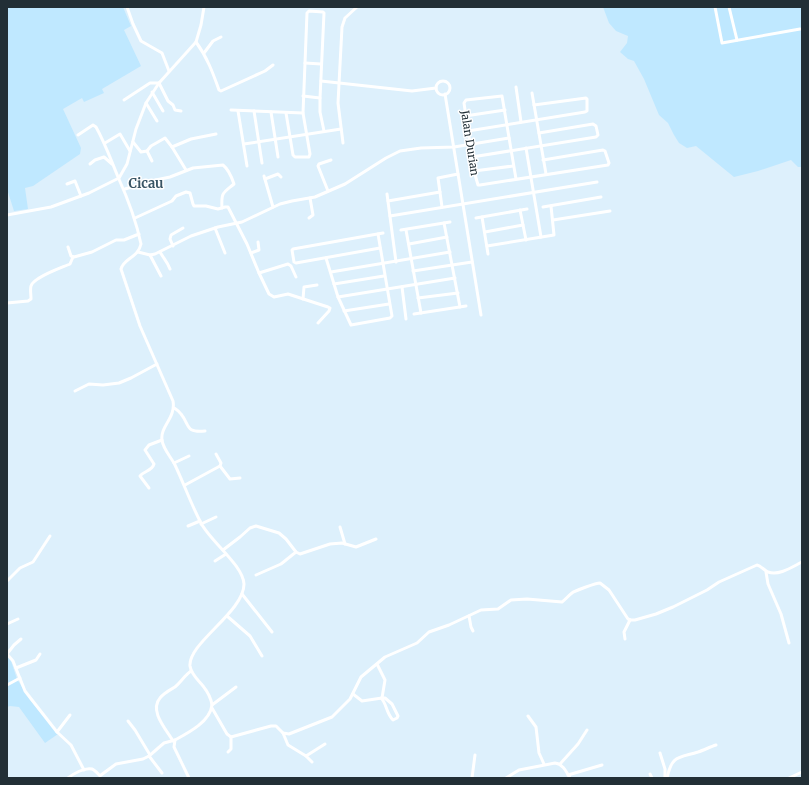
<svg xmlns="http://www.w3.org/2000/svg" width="809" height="785" viewBox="0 0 809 785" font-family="Merriweather,serif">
	<rect width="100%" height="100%" fill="#ddf0fc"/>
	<g fill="#bfe8ff">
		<polygon points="7,7 123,7 131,26 124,30 141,66 102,89 104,93 84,102 82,98 63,109 81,148 80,154 33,186 25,188 28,209 14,211 7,189"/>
		<polygon points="603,7 802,7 802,167 798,167 791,160 758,171 734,177 696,146 687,148 679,143 674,135 668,123 659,115 644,79 634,61 628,59 620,52 627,43 628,36 616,31 609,23"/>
		<polygon points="7,656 11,661 17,679 30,700 58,734 45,743 19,707 10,706 7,707"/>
	</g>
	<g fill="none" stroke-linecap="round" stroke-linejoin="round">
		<g stroke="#fff" stroke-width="3">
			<polyline points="127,7 133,24 141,41 162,53 169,71"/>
			<polyline points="715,7 722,43 800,29"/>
			<polyline points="729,7 737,40"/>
			<path d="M 196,42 C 207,57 213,73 219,90 L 221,91 L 265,71 L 273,65"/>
			<polyline points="204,53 213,41 221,37"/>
			<polyline points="305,63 321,64"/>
			<polyline points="321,81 412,91 436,88"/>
			<circle cx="443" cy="88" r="7"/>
			<polyline points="159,83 168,101 173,105 175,110 181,111"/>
			<polyline points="516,87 521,122"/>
			<polyline points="152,92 163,111"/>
			<polyline points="532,93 546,174"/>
			<polyline points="445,94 481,315"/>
			<polyline points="303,96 320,98"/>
			<polyline points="124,100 150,83 159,83"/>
			<polyline points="146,103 157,121"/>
			<polyline points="231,110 303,113"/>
			<polyline points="238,111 247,166"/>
			<polyline points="254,111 262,163"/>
			<polyline points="271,112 278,157"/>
			<polyline points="286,113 293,155 295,157 309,157 310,154 303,113 307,13 309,11 323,12 324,13 320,98 320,112 324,131"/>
			<polyline points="465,116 505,110"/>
			<polyline points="468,131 585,112 587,111 587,99 586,98 534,105"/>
			<path d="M 78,135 L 93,125 L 96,127 C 105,143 111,160 118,177 C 128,199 136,220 141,244 C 138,258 124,258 121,269 L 140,326 L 173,401 C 176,418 160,426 162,440 C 163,449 171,457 175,465 C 184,484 191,504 201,523 C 210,541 243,565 244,584 C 244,612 188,643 190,666 C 191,674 198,680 203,686 C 207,691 211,698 212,705 C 210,722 188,733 175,740 L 174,747 L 189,778"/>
			<polyline points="133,142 141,152 147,151 152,161"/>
			<polyline points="105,143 120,134 130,151"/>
			<polyline points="343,143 338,103 342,27 345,18 357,7"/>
			<polyline points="244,144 341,129"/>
			<polyline points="172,147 186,170"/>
			<polyline points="526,148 541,237"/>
			<polyline points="147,151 151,146 165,138 172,147 191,139 216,134"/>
			<polyline points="472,157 596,137 598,135 596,126 593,124 539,133"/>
			<polyline points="90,164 95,160 104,157 112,164"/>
			<polyline points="474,171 513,166"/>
			<polyline points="264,176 273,207"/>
			<polyline points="265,179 278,174 281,177"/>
			<polyline points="516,179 502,96 466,100 464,103 474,171 478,185 480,185 608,165 609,163 605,151 603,150 543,160"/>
			<polyline points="67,184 75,181 81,196"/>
			<path d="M 125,189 L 151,181 L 170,177 L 193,168 L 223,165 C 228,169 232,178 234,184 C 223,193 221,192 222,208"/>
			<polyline points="328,191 318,166 319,164 331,160"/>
			<polyline points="387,194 396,262"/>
			<polyline points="388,201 440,192"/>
			<polyline points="442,207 438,178 458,174"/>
			<polyline points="543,207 601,197"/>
			<polyline points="520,210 526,240"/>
			<polyline points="7,215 51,207 89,193 119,178 127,164 136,129 146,103 159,83 196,42 201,25 204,7"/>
			<polyline points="390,216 597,182"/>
			<polyline points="482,217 488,254"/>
			<polyline points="135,218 172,201 176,196 186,192 190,193 193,204 194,206 206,206 218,209 225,207 228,207 247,244 259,273 269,294 274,297 288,294 328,307 330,308 329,311 318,323"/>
			<polyline points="309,218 313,215 310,198"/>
			<polyline points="476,218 527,209"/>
			<polyline points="553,220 610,211"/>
			<polyline points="444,223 460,307"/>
			<polyline points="215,228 225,253"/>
			<polyline points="401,230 450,222"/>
			<polyline points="406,230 421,313"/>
			<polyline points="485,232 523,225"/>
			<polyline points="409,244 447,237"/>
			<polyline points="173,246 170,239 171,235 183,228"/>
			<polyline points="487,246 554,235 551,206"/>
			<polyline points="68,247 71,256 74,257 92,252 116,240 124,240 139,234"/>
			<polyline points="380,248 296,263 294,262 292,250 293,249 383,233"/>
			<polyline points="138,252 150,255 155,254 191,236 218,227 242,222 280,204 292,201 315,197 345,184 386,158 400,151 421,148 454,147 509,138"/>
			<path d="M 160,252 C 164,259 167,261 170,269"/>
			<polyline points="251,253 259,250 258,242"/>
			<polyline points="150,255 161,276"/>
			<polyline points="326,258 338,297 351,325 390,318 392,316 378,234"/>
			<polyline points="413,271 472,262"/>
			<polyline points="331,272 450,252"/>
			<polyline points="259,273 288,264 291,266 296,277"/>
			<polyline points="334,284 384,276"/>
			<polyline points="402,287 406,319"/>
			<polyline points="338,297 455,278"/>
			<polyline points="418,298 458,293"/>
			<polyline points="303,299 304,287 317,285"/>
			<path d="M 7,303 L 28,301 L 31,299 C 31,295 30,289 31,286 C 34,277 61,268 70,264 L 73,257"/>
			<polyline points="344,311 389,304"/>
			<polyline points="414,314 466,306"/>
			<polyline points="75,391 89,384 103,385 119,383 131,378 157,364"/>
			<path d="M 174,408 C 177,410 179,411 181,414 C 190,425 185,433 205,431"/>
			<polyline points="174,463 189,456"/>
			<polyline points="220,466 230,479 240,478"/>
			<polyline points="185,485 220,466 221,463 216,454"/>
			<path d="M 149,488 L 140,476 C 144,471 152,471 154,464 L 145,450 L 149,445 L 162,440"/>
			<polyline points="201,524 216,517"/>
			<polyline points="188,526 200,521"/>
			<polyline points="340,527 345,544"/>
			<polyline points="223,550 240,537 250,528 256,526 279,533 286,539 296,552 300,554 330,544 342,543 356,547 376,539"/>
			<polyline points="215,561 226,554"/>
			<polyline points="766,572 768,584 781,614 789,643"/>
			<polyline points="256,575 281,564 296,552"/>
			<polyline points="7,581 20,568 33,562 50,536"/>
			<polyline points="242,594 272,632"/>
			<polyline points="227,616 250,636 262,656"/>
			<polyline points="469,616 471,627 473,631"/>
			<polyline points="7,624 18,619"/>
			<polyline points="625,639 624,632 630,620"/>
			<polyline points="7,654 13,661 25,691 57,732 71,745 84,770"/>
			<polyline points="7,654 14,645 21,639"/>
			<polyline points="16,668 36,660 40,654"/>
			<polyline points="7,685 20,678"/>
			<polyline points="353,694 362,701 382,698 385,680 377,664"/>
			<path d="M 381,698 C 387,704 386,713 393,720 L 397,718 L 398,716 L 392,704 L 385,698 L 382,698"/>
			<polyline points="212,705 236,687"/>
			<path d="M 212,708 L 227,734 L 231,737 L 271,726 L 276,726 L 283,733 L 289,734 L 332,717 L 350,699 L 361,677 L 385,657 L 417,643 L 429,632 L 449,625 L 481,610 L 498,609 L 511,600 L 527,599 L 562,602 C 566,599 568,596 572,593 C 574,591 596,583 600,583 L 609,590 L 628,619 L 631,620 L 635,620 L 656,614 L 673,607 L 707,590 L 719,582 L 757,565 C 761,566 764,570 768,572 C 779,576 792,567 802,562"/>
			<polyline points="528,716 536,727 539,753 544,764"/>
			<polyline points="128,721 135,730 150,755"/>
			<polyline points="57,732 70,715"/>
			<polyline points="283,733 288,745 306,756 325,744"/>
			<path d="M 173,741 C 166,729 149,711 160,698 C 164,693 170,690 175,687 C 181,682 184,676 191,671"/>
			<polyline points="228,752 231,749 231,737"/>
			<polyline points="660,753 665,769 665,778"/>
			<polyline points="149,756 162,773"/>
			<polyline points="306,756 312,762"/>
			<polyline points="560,764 578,744 587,730"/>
			<polyline points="650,774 652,778"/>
			<polyline points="568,775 602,765"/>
			<path d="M 68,778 C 73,774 85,767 92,769 C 95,770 98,774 100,776 L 101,775 L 116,764 L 143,759 L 149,756 L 164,743 L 175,740"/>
			<polyline points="472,778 475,755"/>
			<path d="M 506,778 L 519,770 L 555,763 C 563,764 566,771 570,778"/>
			<path d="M 667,778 C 672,755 678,758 698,752 C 704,750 710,747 716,745"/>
			<polyline points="789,778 802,772"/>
		</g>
	</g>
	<g text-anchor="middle" stroke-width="3" stroke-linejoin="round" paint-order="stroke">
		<g font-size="11" fill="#222f36" stroke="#fff">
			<text transform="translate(470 143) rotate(81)" y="4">Jalan Durian</text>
		</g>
		<g font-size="13" font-weight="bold" fill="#395565" stroke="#fff">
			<text x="146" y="188">Cicau</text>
		</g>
	</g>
	<rect width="809" height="785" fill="none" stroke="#222f36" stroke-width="16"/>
</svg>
